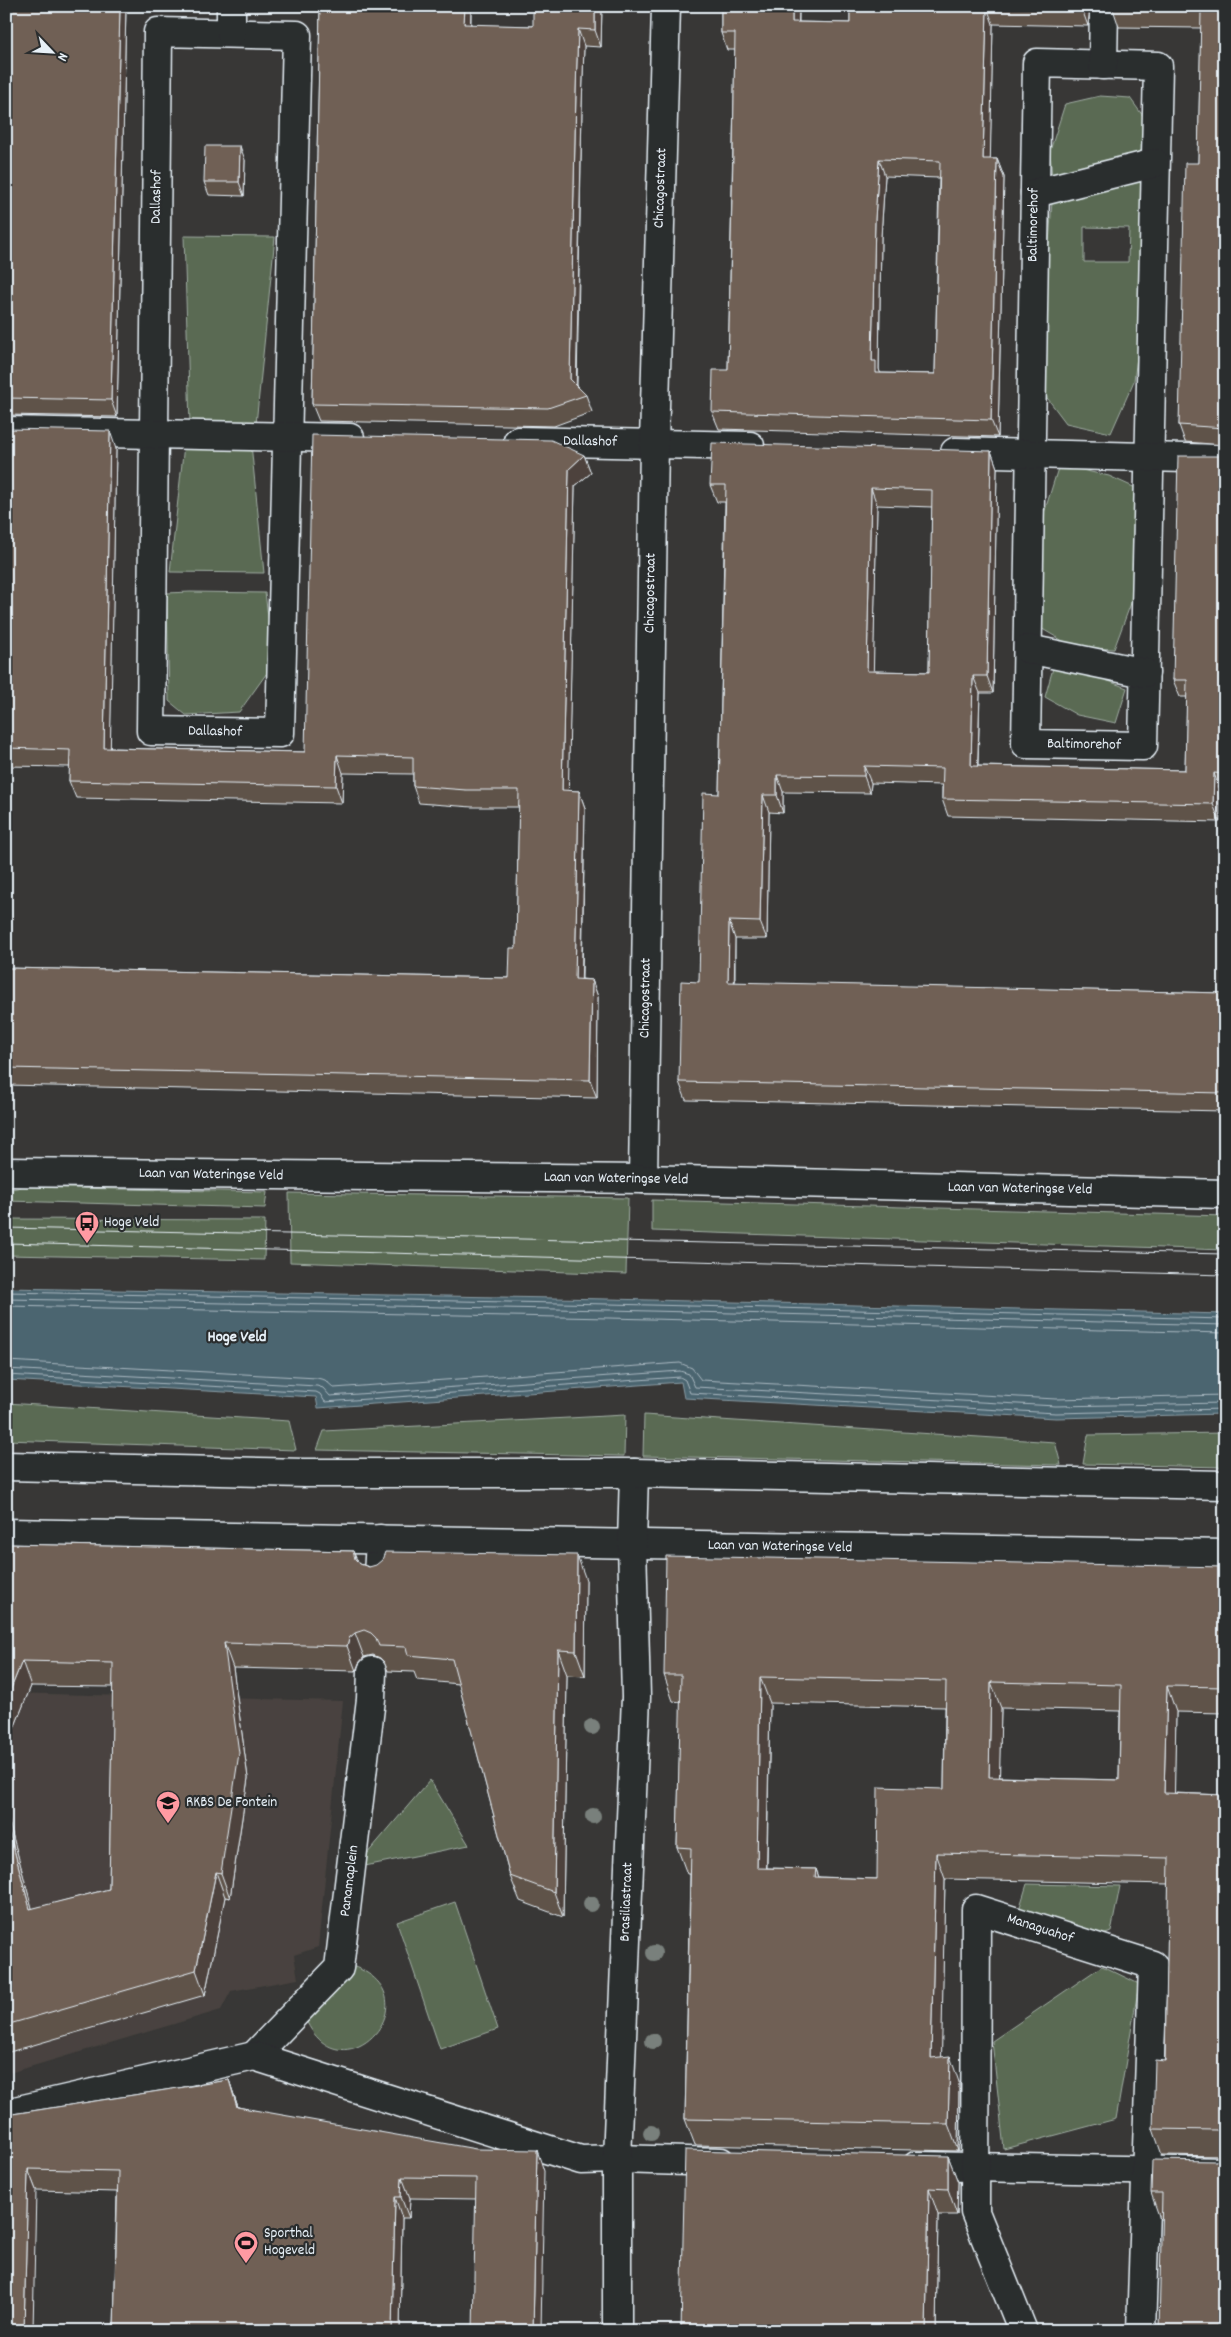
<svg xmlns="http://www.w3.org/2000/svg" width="1231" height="2337" viewBox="0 0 1231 2337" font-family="Dekko,sans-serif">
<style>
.built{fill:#48433f}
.green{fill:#5a6a52;stroke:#a1aea5;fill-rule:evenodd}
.water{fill:#4c6570;stroke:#8a9da6}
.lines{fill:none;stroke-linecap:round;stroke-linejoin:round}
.shore{stroke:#aab9c2;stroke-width:1}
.pedestrian-casing{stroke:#e8f1f8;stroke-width:31}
.minor-casing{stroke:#e8f1f8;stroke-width:31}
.tertiary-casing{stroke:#e8f1f8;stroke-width:31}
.pedestrian{stroke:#2a2d2e;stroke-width:28}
.minor{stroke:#2a2d2e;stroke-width:28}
.tertiary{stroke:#2a2d2e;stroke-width:28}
.tram{stroke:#e8f1f8;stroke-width:1}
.tree{fill:#79807c}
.wall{fill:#5f5349;stroke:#e8f1f8;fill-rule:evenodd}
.shaded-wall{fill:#4e433c;stroke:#e8f1f8}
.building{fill:#6f6055;stroke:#e8f1f8;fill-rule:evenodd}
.labels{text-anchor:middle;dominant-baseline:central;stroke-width:4.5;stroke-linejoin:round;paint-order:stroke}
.street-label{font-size:15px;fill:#e8f1f8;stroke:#2a2d2e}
.poi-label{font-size:15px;fill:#e8f1f8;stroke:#2a2d2e;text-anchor:start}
.neighbourhood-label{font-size:16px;font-weight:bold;fill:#e8f1f8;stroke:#2a2d2e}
</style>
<rect width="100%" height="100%" fill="#383736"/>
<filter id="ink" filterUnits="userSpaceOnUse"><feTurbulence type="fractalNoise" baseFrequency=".02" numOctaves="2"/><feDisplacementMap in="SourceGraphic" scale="10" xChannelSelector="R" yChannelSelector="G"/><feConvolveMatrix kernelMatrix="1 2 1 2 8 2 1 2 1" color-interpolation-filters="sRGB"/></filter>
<g filter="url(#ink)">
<!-- built -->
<polygon class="built" points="6,1693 343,1701 318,1947 294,1955 298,1979 231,1991 221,2010 6,2074"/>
<!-- green -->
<g class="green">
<polygon points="1100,96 1130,98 1148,123 1142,150 1134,157 1052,178 1050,151 1065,104"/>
<path d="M1150 176 1147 274 1134 381 1111 433 1066 423 1039 387 1052 201ZM1084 227 1129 228 1128 262H1084Z"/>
<polygon points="184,236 275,237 256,424 190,424"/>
<polygon points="251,444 264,573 170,572 184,445"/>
<polygon points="1059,465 1109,476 1140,490 1131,603 1114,649 1073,647 1039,627 1041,523"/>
<polygon points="190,592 265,593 274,663 239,712 186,715 169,701 167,593"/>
<polygon points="1055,661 1127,688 1116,723 1077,715 1045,697"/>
<polygon points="22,1187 267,1192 265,1208 6,1201 6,1190"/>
<polygon points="289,1193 628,1198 626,1274 290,1262"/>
<polygon points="652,1200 1225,1216 1225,1250 652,1231"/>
<polygon points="6,1219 265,1220 264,1260 6,1255"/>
<polygon points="6,1403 289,1421 296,1450 6,1440"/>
<polygon points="625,1415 624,1456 317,1450 324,1431"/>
<polygon points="644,1415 1055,1442 1061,1465 643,1456"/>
<polygon points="1225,1433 1225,1467 1083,1464 1088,1435"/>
<polygon points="430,1780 469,1845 355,1868"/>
<polygon points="1027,1884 1120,1886 1111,1932 1100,1936 1019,1910"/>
<polygon points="455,1902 498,2029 440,2049 397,1922"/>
<path d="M352 1966C438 1995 342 2102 305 2018Z"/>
<polygon points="1102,1966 1139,1984 1116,2119 1004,2149 992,2041"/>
</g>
<!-- water -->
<polygon class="water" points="6,1288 609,1299 1225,1314 1225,1414 1056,1418 684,1398 681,1382 318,1408 316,1397 6,1380"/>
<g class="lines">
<!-- shore -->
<g class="shore">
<polyline points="6,1292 609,1304 1225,1319"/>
<polyline points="6,1299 609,1310 1225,1325"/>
<polyline points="6,1306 609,1318 1225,1333"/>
<polyline points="6,1361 317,1378 325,1380 334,1388 680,1363 692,1368 701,1380 1056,1399 1225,1395"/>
<polyline points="6,1369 317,1386 323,1388 330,1396 680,1371 689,1374 695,1387 1056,1406 1225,1403"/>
<polyline points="6,1375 316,1392 320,1394 325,1402 680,1377 685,1380 690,1393 1056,1413 1225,1409"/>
</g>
<defs>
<g id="pedestrian">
<polygon points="158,32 297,35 280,733 151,731"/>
<polyline points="231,33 231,6"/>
<polygon points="1037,63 1158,66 1143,746 1026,744"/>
<polyline points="1103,65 1104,6"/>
<polyline points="1035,193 1155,163"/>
<polyline points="6,431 350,438"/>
<polyline points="518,441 750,446"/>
<polyline points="955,452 1225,459"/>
<polyline points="1028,649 1145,673"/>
<polyline points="378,1576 380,1539"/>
<polyline points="254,2056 339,1968 371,1699 372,1671"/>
<polyline points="6,2113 254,2056 581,2160 617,2159 721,2162"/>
<polyline points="916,2166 1225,2172"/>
<polyline points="1023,2331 975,2212 976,1909 1153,1965 1141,2331"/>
</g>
<g id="minor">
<polyline points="643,1179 654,443 666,6"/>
<polyline points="6,1533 1225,1554"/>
<polyline points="617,2331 617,2159 636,1697 632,1544 634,1473"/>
</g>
<g id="tertiary">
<polyline points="6,1172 643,1179 1225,1194"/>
<polyline points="6,1466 304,1473 634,1473 1225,1485"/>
</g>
</defs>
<!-- pedestrian casing -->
<use href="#pedestrian" class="pedestrian-casing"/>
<!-- minor casing -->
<use href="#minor" class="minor-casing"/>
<!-- tertiary casing -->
<use href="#tertiary" class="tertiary-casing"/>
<!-- pedestrian -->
<use href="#pedestrian" class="pedestrian"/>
<!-- minor -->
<use href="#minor" class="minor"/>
<!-- tertiary -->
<use href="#tertiary" class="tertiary"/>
<!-- tram -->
<g class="tram">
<polyline points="6,1228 1225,1254"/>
<polyline points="6,1243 1225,1275"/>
</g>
</g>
<!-- trees -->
<g class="tree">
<circle cx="592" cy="1727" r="8"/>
<circle cx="593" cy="1816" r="8"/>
<circle cx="591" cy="1904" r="8"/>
<circle cx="654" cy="1953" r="8"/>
<circle cx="653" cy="2041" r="8"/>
<circle cx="651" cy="2133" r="8"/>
</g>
<!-- wall -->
<g class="wall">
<polygon points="6,6 216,6 215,8 126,7 117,417 6,415"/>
<polygon points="246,6 471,6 471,25 533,26 602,6 601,47 584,46 582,107 577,386 586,395 592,412 554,426 319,421 312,404 320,11 247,9"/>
<path d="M721 6H799V22L850 23V6H1090L1088 26 993 24 990 159H997L1004 177 998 437 719 429 712 412 728 370 735 50H727L721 33ZM885 176 939 178 935 374 880 373 879 369 881 237Z"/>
<polygon points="1225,6 1225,445 1185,442 1179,425 1198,163 1201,28 1119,27 1113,9"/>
<polygon points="245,160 244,196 209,195 204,182"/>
<polygon points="6,429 116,449 110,748 305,752 584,455 591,473 575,486 568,791 579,791 585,808 582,979 592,980 598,997 597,1098 6,1085 6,968 509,978 516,948 519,807 472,807 419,803 413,786 413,774 343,773 342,803 76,798 69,781 70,767 6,766"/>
<path d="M991 451 997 468 993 693H980L978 766 1185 770 1187 697H1180L1173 680 1225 456V791H1220V822L948 816 942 799V785L871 783 870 793 783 792V813L769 812 767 939H735V983L1225 993V1111L686 1100 679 1082 699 982 719 794 725 502H717L710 485ZM877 505 932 507 929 672 873 671Z"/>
<polygon points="6,1544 353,1551 357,1560 360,1564 369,1567 586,1580 585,1676 567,1675 563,1917 520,1901 510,1876 459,1684 417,1680 414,1672 388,1671 384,1662 380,1658 373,1655 364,1657 359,1663 356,1671 233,1668 248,1778 230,1898 225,1897 205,1995 6,2053 6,1811 32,1909 109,1889 113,1687 31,1686 6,1748"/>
<path d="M1225 1567V1713L1176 1712 1174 1793 1225 1795V2156L1162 2155 1153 2129 1165 2061 1169 1884 945 1879 941 2057 959 2082 958 2151 695 2145 685 2119 690 1874H687L677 1847 681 1702 673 1701 664 1675ZM770 1703 945 1707 944 1789 877 1879 819 1877 816 1869 767 1868ZM1001 1708 1120 1711 1119 1780 999 1777Z"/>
<polygon points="229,2080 238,2107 544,2171 476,2199 410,2198 409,2218 402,2218 400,2331 114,2331 117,2192 36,2190 6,2115"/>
<polygon points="948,2156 958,2182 957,2215 938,2215 936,2331 681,2331"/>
<polygon points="1222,2160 1161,2219 1160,2219 1151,2193 1216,2161"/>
</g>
<!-- shaded-wall -->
<g class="shaded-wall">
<polygon points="120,6 126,6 117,417 111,400"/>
<polygon points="465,6 471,6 470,42 464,24"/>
<polygon points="595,6 602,6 601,47 595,30"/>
<polygon points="792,6 799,6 798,39 792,22"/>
<polygon points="1082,6 1090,6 1088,26 1082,9"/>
<polygon points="987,7 993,24 990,176 983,159"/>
<polygon points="578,29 584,46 582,107 576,397 570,379 576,90"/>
<polygon points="240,146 245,160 244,196 239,182"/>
<polygon points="879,159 885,176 881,237 879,369 882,378 876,373 872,361 875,219"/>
<polygon points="997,159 1004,177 998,437 991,420"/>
<polygon points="110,431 116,449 110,766 104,748"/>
<polygon points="991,451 997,468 993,693 987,676"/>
<polygon points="584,455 591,473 575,486 568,808 562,790 569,469"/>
<polygon points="871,488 877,505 873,688 867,671"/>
<polygon points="973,676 980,693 977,783 971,766"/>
<polygon points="337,755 343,773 342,803 336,786"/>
<polygon points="864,766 871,783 870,793 864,776"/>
<polygon points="1214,773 1220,791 1220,822 1213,804"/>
<polygon points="777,775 783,792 783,813 777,795"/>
<polygon points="579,791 585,808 581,996 575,979"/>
<polygon points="763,795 769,812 767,939 760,922"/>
<polygon points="729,921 735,939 734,1000 728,982"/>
<polygon points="592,980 598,997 597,1098 590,1080"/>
<polygon points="577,1555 586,1580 585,1676 576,1651"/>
<polygon points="355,1633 364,1657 359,1663 356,1671 347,1646 349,1638"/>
<polygon points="224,1643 233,1668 248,1778 230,1898 221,1873"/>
<polygon points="558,1650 567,1675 563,1917 554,1892"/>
<polygon points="22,1661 31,1686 6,1748 6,1701"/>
<polygon points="760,1677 770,1703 766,1894 757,1868"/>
<polygon points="991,1682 1001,1708 999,1803 989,1777"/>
<polygon points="1167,1686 1176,1712 1174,1820 1164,1793"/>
<polygon points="6,1811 39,1934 30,1909 6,1820"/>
<polygon points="936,1853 945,1879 941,2084 931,2058"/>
<polygon points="816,1869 825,1895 815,1877"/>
<polygon points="216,1872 225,1897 205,1995 196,1970"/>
<polygon points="950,2056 959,2082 958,2151 948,2124"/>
<polygon points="229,2080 245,2128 237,2107"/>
<polygon points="537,2150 544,2171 541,2331 533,2331"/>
<polygon points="948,2156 958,2182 957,2215 948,2189"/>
<polygon points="28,2169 36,2190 33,2331 24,2331"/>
<polygon points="402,2177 410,2198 409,2218 401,2197"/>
<polygon points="929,2188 938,2215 936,2331 926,2331"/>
<polygon points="395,2197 402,2218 400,2331 392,2331"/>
</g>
<!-- building -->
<g class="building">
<polygon points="6,6 120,6 111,400 6,398"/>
<polygon points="320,6 465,6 464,24 533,26 533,6 595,6 595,30 578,29 576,90 570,379 586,395 548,408 312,404"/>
<path d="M721 6H792V22L850 23V6H1082V9L987 7 983 159H997L991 420 712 412 713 370H728L733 155 735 33H721ZM879 159 940 161 935 374 876 373V361H872L875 219Z"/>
<polygon points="1113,6 1225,6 1225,428 1179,425 1185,163 1198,163 1201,11 1113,9"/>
<polygon points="205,146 240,146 239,182 204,182"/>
<polygon points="6,429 110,431 104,748 305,752 312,435 551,440 584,455 569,469 562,790 579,791 575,979 592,980 590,1080 6,1068 6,968 509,978 510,948 516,948 519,790 466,790 413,786 413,757 337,755 336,786 69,781 70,750 6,748"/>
<path d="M712 443 991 451 987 676H973L971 766 1185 770 1187 680H1173L1178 456H1225V774L1214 773 1213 804 942 799 943 768 864 766V776L777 775V795H763L760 922 729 921 728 982 1225 993V1093L679 1082 681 981 699 982 703 793 719 794 726 485H710ZM871 488 932 490 929 672 867 671Z"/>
<polygon points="6,1544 353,1551 355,1559 360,1564 369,1567 376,1565 382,1560 385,1552 577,1555 576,1651 558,1650 554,1892 510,1876 452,1659 408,1655 406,1647 379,1646 376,1638 371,1633 364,1630 355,1633 349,1638 347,1646 224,1643 239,1753 221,1873 216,1872 196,1970 6,2025 6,1820 30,1909 109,1889 113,1663 22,1661 6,1701"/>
<path d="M666 1556 1225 1567V1687L1167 1686 1164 1793 1225 1795V2134L1216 2130 1153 2129 1155 2060 1165 2061 1169 1858 936 1853 931 2058 950 2056 948 2124 685 2119 691 1848 677 1847 681 1675H664ZM760 1677 946 1681 944 1789 878 1787 877 1879 815 1877 816 1869 757 1868ZM991 1682 1121 1685 1119 1780 989 1777Z"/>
<polygon points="229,2080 237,2107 476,2149 537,2150 533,2331 473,2331 476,2178 402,2177 401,2197 395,2197 392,2331 114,2331 118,2171 28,2169 24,2331 6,2331 6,2115"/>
<polygon points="685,2150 948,2156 948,2189 929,2188 926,2331 681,2331"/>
<polygon points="1225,2157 1225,2331 1159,2331 1162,2193 1151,2193 1152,2160 1216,2161 1222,2160"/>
</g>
</g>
<!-- icons -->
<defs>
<symbol id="bus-pin" viewBox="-11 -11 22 30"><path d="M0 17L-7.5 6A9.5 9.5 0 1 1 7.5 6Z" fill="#ff9aa2" stroke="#2a2d2e"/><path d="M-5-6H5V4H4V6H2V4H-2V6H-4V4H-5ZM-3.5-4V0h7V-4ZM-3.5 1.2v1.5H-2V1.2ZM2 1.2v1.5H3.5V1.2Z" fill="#111"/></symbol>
<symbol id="school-pin" viewBox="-11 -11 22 30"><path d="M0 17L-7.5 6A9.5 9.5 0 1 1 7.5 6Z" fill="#ff9aa2" stroke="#2a2d2e"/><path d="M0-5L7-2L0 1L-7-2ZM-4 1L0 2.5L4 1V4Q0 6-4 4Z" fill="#111"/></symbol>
<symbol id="stadium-pin" viewBox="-11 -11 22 30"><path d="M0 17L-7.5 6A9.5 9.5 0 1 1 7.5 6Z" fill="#ff9aa2" stroke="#2a2d2e"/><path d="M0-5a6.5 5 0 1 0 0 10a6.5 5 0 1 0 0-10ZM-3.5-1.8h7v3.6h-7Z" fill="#111"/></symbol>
</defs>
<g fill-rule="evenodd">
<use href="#bus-pin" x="73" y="1209" width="28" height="38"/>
<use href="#school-pin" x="154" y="1789" width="28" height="38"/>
<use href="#stadium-pin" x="232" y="2229" width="28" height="38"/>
</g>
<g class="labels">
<!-- street labels -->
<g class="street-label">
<text transform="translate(661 188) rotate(-88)">Chicagostraat</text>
<text transform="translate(157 197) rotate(-89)">Dallashof</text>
<text transform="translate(1034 225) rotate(-89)">Baltimorehof</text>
<text transform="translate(590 442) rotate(1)">Dallashof</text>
<text transform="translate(651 593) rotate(-89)">Chicagostraat</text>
<text transform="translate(215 732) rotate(1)">Dallashof</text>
<text transform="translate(1084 745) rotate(1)">Baltimorehof</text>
<text transform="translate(646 998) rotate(-89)">Chicagostraat</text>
<text transform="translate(211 1175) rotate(1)">Laan van Wateringse Veld</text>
<text transform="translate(616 1179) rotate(1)">Laan van Wateringse Veld</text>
<text transform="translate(1020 1189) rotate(1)">Laan van Wateringse Veld</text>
<text transform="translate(780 1547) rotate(1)">Laan van Wateringse Veld</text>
<text transform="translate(350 1881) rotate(-83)">Panamaplein</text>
<text transform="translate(627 1902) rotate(-88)">Brasiliastraat</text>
<text transform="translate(1040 1929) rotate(18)">Managuahof</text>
</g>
<!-- poi labels -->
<g class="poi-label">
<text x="104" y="1223">Hoge Veld</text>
<text x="186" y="1803">RKBS De Fontein</text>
<text x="264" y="2234">Sporthal<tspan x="264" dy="17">Hogeveld</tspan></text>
</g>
<!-- neighbourhood labels -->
<g class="neighbourhood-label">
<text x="237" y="1337">Hoge Veld</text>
</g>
</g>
<!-- margin -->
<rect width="1231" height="2337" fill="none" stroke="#2a2d2e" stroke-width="25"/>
<rect x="12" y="12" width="1206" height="2312" fill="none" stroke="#e8f1f8" stroke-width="2" filter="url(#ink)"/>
<!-- north arrow -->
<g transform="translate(52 52) rotate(115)" stroke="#2a2d2e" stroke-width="4" paint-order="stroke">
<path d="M0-4L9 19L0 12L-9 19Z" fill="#e8f1f8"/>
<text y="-8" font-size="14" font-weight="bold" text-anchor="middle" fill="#e8f1f8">N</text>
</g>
</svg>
